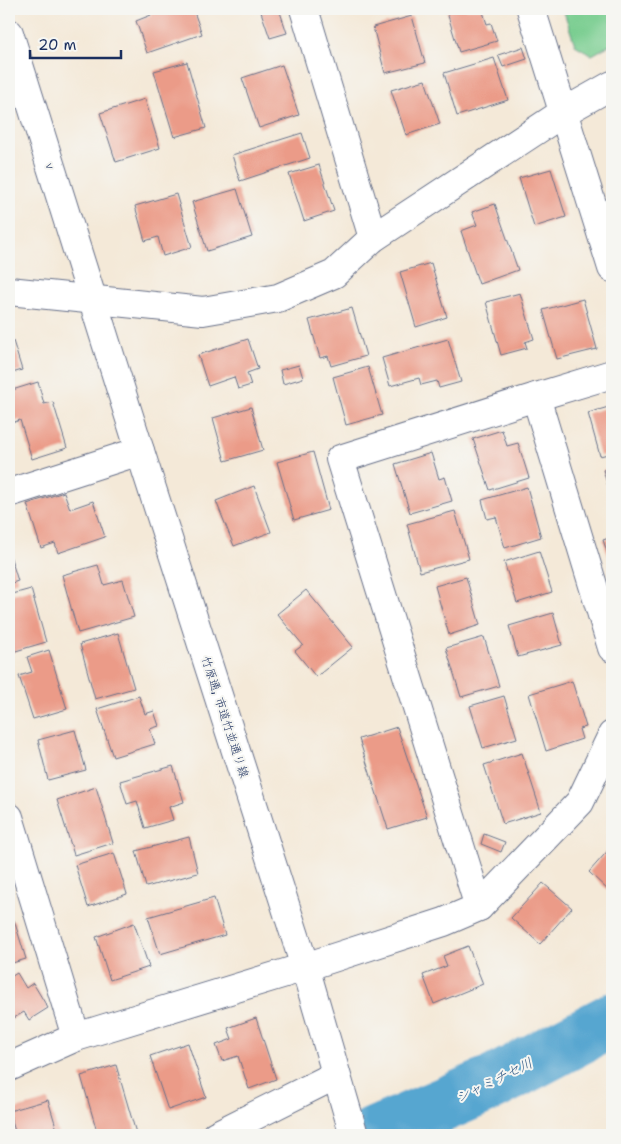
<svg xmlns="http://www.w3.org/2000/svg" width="621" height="1144" viewBox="0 0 621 1144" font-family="'Shantell Sans','Klee One',sans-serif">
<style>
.green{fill:#7ace91;stroke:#4a7e78}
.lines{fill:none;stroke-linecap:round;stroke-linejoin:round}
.river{stroke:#56a6d0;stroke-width:55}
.building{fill:#eb9b88}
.minor-casing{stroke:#677089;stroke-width:30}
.minor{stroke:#fff;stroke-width:28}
.labels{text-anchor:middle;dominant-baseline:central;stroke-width:4;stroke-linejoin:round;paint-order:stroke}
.street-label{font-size:12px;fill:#1b2f5e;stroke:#f6f6f2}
.water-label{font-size:14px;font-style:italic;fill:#305986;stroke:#f6f6f2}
</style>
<rect width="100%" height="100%" fill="#f6f6f2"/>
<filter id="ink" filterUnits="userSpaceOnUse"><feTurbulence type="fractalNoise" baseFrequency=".02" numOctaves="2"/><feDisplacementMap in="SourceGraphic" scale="10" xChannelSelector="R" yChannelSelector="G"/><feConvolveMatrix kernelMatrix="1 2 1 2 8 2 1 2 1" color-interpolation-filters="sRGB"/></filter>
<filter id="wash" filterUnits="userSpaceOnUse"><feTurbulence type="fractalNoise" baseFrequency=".0096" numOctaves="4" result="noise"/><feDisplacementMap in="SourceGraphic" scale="20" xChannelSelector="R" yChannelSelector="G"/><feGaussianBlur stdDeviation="1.12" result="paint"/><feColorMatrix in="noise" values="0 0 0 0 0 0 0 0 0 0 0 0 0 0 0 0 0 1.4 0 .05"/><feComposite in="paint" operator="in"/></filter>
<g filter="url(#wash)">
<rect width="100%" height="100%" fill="#f4e9d8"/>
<!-- green -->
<polygon class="green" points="563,9 612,9 612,44 592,55 575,45"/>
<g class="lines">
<!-- river -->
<polyline class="river" points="373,1135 493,1083 612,1020"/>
</g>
<g id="blocks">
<!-- building -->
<g class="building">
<polygon points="149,9 193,9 202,34 147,53 136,21 151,15"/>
<polygon points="269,9 279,9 287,33 270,38 261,12"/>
<polygon points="446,9 482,9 487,24 491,23 497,41 459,52"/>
<polygon points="412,16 425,63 385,73 373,27"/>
<polygon points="523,47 527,59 503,67 498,55"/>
<polygon points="494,58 508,100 457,116 444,73"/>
<polygon points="187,62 206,128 174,137 154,71"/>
<polygon points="282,65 299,115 259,128 242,78"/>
<polygon points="425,80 440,124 406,135 391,90"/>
<polygon points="145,99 160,148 116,162 100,113"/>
<polygon points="302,133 310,158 240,181 232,155"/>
<polygon points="319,165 334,211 304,221 289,174"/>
<polygon points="551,169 566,217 534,227 519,178"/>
<polygon points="237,189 252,237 207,251 192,202"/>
<polygon points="176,194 192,247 163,256 158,237 145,241 135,206"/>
<polygon points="495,204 518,270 479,284 461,231 477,225 472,212"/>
<polygon points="431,263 447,317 416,327 400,272"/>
<polygon points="520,293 534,339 525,342 527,348 501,355 486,302"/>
<polygon points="583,299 597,349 557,359 543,310"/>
<polygon points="352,308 366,356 331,366 328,356 320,358 309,320"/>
<polygon points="9,328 22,370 9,374"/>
<polygon points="248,339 258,369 247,373 251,385 238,389 234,377 208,386 198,355"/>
<polygon points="448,339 461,382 439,388 437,381 421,385 419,378 390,386 382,358"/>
<polygon points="299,365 303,378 283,384 280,370"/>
<polygon points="368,367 382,415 346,425 333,377"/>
<polygon points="38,382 44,404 53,402 67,448 32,459 20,420 9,424 9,391"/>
<polygon points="612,406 612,453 600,456 588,413"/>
<polygon points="251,407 263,450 225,461 213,418"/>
<polygon points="502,430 507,446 518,443 529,478 490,490 473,439"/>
<polygon points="313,452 329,510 294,520 277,462"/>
<polygon points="431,453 439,479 445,477 452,501 410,513 395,464"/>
<polygon points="612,467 612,500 603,470"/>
<polygon points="254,486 271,532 234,546 216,501"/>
<polygon points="527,487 541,537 505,548 496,517 487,519 482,500"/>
<polygon points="64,492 70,509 93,501 105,537 58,553 55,543 41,548 27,504"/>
<polygon points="455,511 469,559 420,572 407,524"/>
<polygon points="612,537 612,566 603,540"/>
<polygon points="539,551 552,592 517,603 504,562"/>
<polygon points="9,552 18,581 9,584"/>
<polygon points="98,565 104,585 123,580 134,617 78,633 62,575"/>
<polygon points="466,577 480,625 449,635 435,586"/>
<polygon points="31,589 46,642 9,653 9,595"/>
<polygon points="306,590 353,647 316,677 295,651 303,645 277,614"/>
<polygon points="553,613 562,645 518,657 509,626"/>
<polygon points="118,633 134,688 95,699 80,644"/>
<polygon points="484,637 499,686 461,697 446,648"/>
<polygon points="49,650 67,709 33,719 19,676 32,672 27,657"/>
<polygon points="572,681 586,727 579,729 582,739 546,751 529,694"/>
<polygon points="139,696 145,714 154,711 159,726 150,729 155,744 113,757 97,709"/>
<polygon points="504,696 517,738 483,748 470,706"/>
<polygon points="397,727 427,817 388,829 359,739"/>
<polygon points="75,730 86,770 48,780 38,740"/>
<polygon points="522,753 541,812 503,824 484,765"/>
<polygon points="173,766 184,802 169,807 173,820 145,828 137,801 127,804 120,781"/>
<polygon points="96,787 113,843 74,855 57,800"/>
<polygon points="484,834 505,842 501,852 481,844"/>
<polygon points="189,837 198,873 146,887 136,851"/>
<polygon points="612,846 612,894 589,872"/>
<polygon points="114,853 127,894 88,907 75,865"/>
<polygon points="543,883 572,908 540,944 511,918"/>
<polygon points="214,898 225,935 160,954 148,917"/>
<polygon points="14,920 26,959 9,964 9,922"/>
<polygon points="134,923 149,967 110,980 96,937"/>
<polygon points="468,946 483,984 434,1004 423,975 447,966 443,956"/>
<polygon points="17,973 26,988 33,983 48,1008 29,1020 24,1012 9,1021 9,978"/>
<polygon points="256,1018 276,1079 249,1089 238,1056 222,1061 216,1045 232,1039 228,1028"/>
<polygon points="188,1043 206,1097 168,1110 150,1056"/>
<polygon points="116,1065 136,1133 129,1135 98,1135 81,1076"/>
<polygon points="48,1100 58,1133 51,1135 16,1135 9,1111"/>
</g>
</g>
</g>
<g filter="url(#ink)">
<use href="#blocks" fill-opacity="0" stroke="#677089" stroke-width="1"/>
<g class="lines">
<defs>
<g id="minor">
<polyline points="304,9 373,238"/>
<polyline points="531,9 612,268"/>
<polyline points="9,33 140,451 305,967 354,1135"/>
<polyline points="9,291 203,311 278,298 334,274 373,238 564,112 612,85"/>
<polyline points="536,397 612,648"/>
<polyline points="9,493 140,451"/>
<polyline points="9,817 76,1037 305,967 444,922 479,907 580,802 612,735"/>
<polyline points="479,907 340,459 536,397 612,374"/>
<polyline points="9,1067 76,1037"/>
<polyline points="216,1135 336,1075"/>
</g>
</defs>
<!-- minor casing -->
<use href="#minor" class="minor-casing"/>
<!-- minor -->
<use href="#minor" class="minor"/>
</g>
</g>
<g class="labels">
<!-- street labels -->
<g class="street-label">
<text transform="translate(50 166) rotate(73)">ｖ</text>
<text transform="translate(225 717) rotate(72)">竹原通, 市道竹並通り線</text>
</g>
<!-- water labels -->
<g class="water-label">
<text transform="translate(494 1080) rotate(-26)">シャミチセ川</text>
</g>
</g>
<!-- margin -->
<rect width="621" height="1144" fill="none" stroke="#f6f6f2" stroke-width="30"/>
<!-- scale -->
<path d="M30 50v8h91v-8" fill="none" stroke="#1b2f5e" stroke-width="2.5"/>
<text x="38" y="50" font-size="15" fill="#1b2f5e" stroke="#f6f6f2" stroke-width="4" paint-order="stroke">20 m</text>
</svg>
